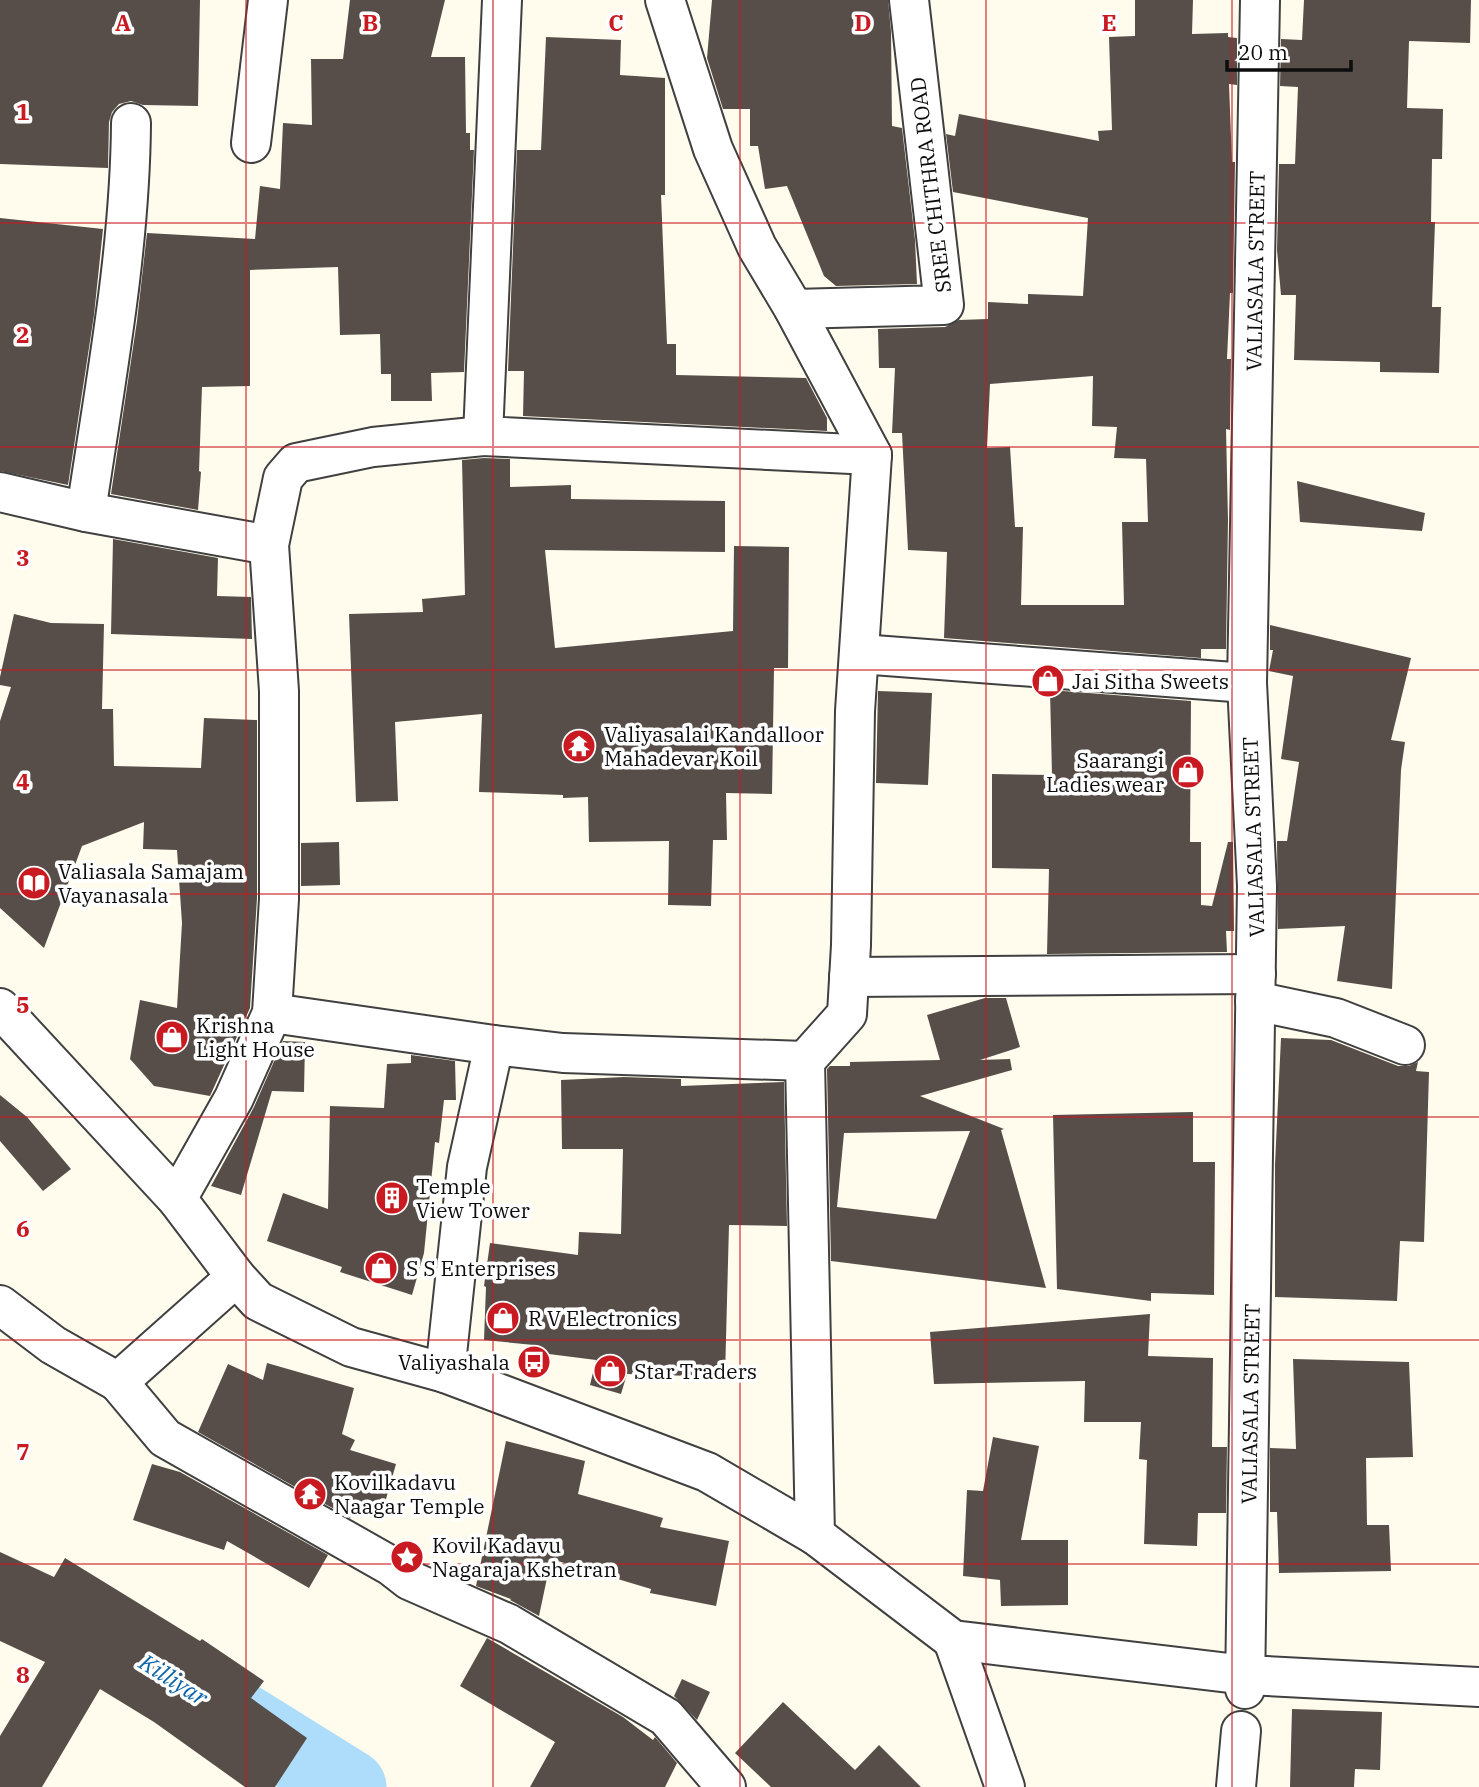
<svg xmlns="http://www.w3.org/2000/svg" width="1479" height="1787" viewBox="0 0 1479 1787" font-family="'IBM Plex Serif',serif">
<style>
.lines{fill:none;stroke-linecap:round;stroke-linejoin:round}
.river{stroke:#adddfb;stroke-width:75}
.building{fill:#574e49;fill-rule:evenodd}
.minor-casing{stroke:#404040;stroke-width:42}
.tertiary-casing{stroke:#404040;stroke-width:42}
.minor{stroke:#fff;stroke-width:38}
.tertiary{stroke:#fff;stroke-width:38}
.grid{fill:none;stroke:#c81a20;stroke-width:2;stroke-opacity:0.55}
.labels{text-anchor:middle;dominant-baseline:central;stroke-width:7;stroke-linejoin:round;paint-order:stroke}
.street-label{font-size:21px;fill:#0d0d0d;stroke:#fff}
.poi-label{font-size:21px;fill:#0d0d0d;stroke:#fff;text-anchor:start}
.water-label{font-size:23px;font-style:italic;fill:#0d63a9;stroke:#fff}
.grid-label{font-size:23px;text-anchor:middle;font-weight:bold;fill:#c81a20;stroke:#fff;stroke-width:7;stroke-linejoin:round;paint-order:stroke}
</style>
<rect width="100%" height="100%" fill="#fffced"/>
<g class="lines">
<!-- river -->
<polyline class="river" points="209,1700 349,1787"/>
</g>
<!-- building -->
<g class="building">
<polygon points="0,0 200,0 198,106 143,105 131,101 119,104 112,112 109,122 108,168 0,164"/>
<polygon points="350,0 445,0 431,57 465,57 466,133 470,133 470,150 474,150 464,372 431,373 432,401 391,401 391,374 381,374 380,334 340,335 338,267 250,270 250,386 202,387 199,471 201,472 198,510 111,494 137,321 147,233 255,239 260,186 280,189 283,123 312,125 311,59 343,59"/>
<polygon points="712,0 888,0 891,31 892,126 902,128 915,240 917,284 836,286 824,276 787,186 765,189 758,146 750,146 750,109 723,109 707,58"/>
<path d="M1135 0H1193L1192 34 1228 33V37L1237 38V85L1229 84 1232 162H1235L1233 293H1230L1227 359H1231L1230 430 1226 429 1228 520 1226 649H1201V658L944 638 947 552 908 550 902 433H892L895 368H879L878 329 945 327 959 320 988 319V302L1028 304V294L1083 296 1088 218 953 192 946 134 955 136 959 114 1099 141 1098 131 1112 130 1109 37 1135 36ZM1093 376 1092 426 1117 427 1114 458 1146 459 1148 522H1122L1124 605H1021L1023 527H1015L1010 447 987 448 990 384Z"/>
<polygon points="1304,0 1471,0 1470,43 1409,41 1407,108 1443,109 1442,159 1432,159 1431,222 1435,222 1432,307 1441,307 1439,373 1380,372 1380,362 1294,360 1296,295 1281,295 1277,250 1279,164 1295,164 1298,87 1280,86 1281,39 1302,40"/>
<polygon points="546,37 621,40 620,75 665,78 665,195 661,195 667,344 676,344 676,375 806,378 827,418 827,431 523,416 524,371 508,371 517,150 541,150"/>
<polygon points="0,218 103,229 94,315 68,485 0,471"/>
<polygon points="484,458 510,459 510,487 571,485 571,499 725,501 725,552 545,550 555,648 733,631 734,546 789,547 788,668 774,668 772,794 726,793 727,840 713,840 711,906 668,905 669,841 589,842 588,797 563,798 563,795 479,792 482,714 395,722 398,801 356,802 349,614 423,612 422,599 465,595 462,460"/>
<polygon points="1297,481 1425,513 1422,531 1300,522"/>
<polygon points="113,539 218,558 217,596 251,597 252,639 111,634"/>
<polygon points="14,614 51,623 104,624 102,709 113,709 114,766 201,768 204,718 257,720 257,898 250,1008 210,1096 154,1086 130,1059 140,1000 177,1008 182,923 177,850 143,849 144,822 82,846 44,948 0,908 0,721 11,687 0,685 0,677"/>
<polygon points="1270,625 1411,658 1391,740 1405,742 1401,770 1392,989 1337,981 1345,926 1278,929 1277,841 1287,841 1299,762 1281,759 1293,676 1269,671 1273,650 1270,650"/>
<polygon points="1050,690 1191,701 1190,842 1201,842 1201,905 1212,906 1228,842 1233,842 1234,931 1226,931 1227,952 1047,954 1049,869 992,868 992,774 1052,775"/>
<polygon points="878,691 932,693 928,785 876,783"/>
<polygon points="339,842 340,885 301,886 301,843"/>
<path d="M985 998H1006L1020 1047 980 1060 1010 1059 1012 1070 920 1096 1004 1129 1001 1130 1046 1288 831 1261 827 1069 830 1066H850V1062L940 1060 927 1015ZM970 1131 936 1219 837 1207 844 1133Z"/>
<polygon points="1281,1038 1331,1040 1398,1066 1409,1066 1418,1062 1416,1071 1429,1072 1424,1242 1400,1241 1397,1301 1275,1297 1275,1164"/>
<polygon points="283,1041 305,1042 304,1092 272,1091 241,1195 211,1186 254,1107"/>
<polygon points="411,1055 455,1061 456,1100 444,1100 439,1143 435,1142 424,1253 412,1295 340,1272 342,1267 267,1241 283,1193 328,1209 330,1106 384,1108 387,1064 411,1063"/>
<polygon points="624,1077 681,1079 681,1086 784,1082 787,1226 729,1225 725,1377 627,1374 621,1394 590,1385 596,1360 533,1352 534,1345 484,1340 486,1287 484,1286 490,1243 578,1255 579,1232 621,1234 623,1149 562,1149 561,1080"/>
<polygon points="0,1095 27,1117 71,1169 43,1191 0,1141"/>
<polygon points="1193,1112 1193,1162 1215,1162 1214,1295 1151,1293 1151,1301 1057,1289 1053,1115"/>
<polygon points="1150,1314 1148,1356 1213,1358 1212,1447 1227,1447 1226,1513 1198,1513 1197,1546 1144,1544 1147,1460 1139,1459 1141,1422 1084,1422 1085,1381 934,1384 930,1332"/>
<polygon points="1293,1359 1409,1362 1413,1457 1366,1458 1367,1525 1389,1525 1391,1571 1279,1573 1277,1512 1270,1512 1270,1448 1296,1449"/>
<polygon points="267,1363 354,1388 342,1434 355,1440 350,1450 396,1464 380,1520 353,1512 350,1518 198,1432 228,1364 263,1380"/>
<polygon points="993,1437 1039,1446 1021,1540 1068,1540 1068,1605 1001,1606 1000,1580 963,1576 967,1490 983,1491"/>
<polygon points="506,1441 585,1461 578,1494 663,1518 660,1527 729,1541 716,1606 650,1593 651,1589 551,1559 539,1616 510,1600 511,1599 476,1586"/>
<polygon points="152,1464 180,1472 328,1555 309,1588 227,1541 224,1550 133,1520"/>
<polygon points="0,1552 54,1577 65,1558 200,1641 202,1639 264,1681 251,1698 307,1738 275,1787 245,1787 154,1722 100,1689 42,1787 0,1787 0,1736 45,1662 0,1641"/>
<polygon points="487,1638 623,1717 653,1740 655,1737 677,1763 665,1787 530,1787 555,1742 460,1686"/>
<polygon points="682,1679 710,1692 697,1720 674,1696"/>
<polygon points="783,1702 855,1770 879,1745 921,1787 771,1787 735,1753"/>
<polygon points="1292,1709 1382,1712 1380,1770 1355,1769 1354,1787 1290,1787"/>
</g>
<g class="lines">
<defs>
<g id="minor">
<polyline points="502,0 483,436 872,455"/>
<polyline points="665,0 713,149 757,247 794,309 872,455 855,711 851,945 847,1014 805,1061 815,1535"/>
<polyline points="251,143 268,0"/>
<polyline points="794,309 944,305 909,0"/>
<polyline points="0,492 86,512 269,545"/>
<path d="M86 512C105 383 130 253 131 123"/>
<polyline points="860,654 1247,683"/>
<polyline points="849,977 1256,974"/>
<polyline points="1255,1001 1336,1018 1405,1045"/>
<polyline points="272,1013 494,1045"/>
<polyline points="177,1199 234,1098 272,1013 279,899 279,691 269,545 283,478 296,463 373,447 483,436"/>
<polyline points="0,1305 53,1345 118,1382 236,1277"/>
<polyline points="445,1373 467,1167 494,1045 563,1053 805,1061"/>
<polyline points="118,1382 165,1438 391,1566 409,1580 509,1624 666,1717 726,1787"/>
<polyline points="953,1640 1005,1787"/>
<polyline points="1245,1689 1257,886 1247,683 1260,0"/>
<polyline points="1236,1787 1241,1731"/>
</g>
<polyline id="tertiary" points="0,1008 177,1199 236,1277 258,1301 351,1347 445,1373 707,1472 815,1535 953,1640 1246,1675 1479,1687"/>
</defs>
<!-- minor casing -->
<use href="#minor" class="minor-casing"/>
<!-- tertiary casing -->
<use href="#tertiary" class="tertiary-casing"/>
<!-- minor -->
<use href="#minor" class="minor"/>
<!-- tertiary -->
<use href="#tertiary" class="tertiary"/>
</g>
<!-- grid -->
<path class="grid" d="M246 0V1787M493 0V1787M740 0V1787M986 0V1787M1232 0V1787M0 223H1479M0 447H1479M0 670H1479M0 894H1479M0 1117H1479M0 1340H1479M0 1564H1479"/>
<!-- icons -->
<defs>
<symbol id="shop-disc" viewBox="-11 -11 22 22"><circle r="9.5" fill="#c81a20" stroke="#fff"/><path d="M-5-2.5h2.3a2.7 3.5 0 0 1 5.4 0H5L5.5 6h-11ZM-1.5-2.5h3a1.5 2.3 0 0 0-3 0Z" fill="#fff"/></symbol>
<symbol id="temple-disc" viewBox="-11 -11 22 22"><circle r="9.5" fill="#c81a20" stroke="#fff"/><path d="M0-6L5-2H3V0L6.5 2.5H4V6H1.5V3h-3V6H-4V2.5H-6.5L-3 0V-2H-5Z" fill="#fff"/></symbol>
<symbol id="library-disc" viewBox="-11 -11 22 22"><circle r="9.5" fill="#c81a20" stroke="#fff"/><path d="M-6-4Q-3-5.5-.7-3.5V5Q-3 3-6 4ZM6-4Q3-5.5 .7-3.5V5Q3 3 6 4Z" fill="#fff"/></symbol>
<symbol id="building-disc" viewBox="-11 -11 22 22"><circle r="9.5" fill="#c81a20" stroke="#fff"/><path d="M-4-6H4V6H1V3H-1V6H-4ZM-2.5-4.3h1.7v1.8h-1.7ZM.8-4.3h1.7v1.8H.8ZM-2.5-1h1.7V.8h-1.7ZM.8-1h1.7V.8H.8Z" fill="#fff"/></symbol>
<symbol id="bus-disc" viewBox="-11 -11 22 22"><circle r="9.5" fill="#c81a20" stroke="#fff"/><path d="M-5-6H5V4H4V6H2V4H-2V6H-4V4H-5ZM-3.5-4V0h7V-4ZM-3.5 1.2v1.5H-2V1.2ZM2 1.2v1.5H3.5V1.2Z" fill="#fff"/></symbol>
<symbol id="sight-disc" viewBox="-11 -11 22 22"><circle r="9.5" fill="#c81a20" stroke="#fff"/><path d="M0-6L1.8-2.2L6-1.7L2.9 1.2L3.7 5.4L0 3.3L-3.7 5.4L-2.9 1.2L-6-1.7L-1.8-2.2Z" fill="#fff"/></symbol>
</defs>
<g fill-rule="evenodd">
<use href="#shop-disc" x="1029" y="662" width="38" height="38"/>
<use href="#temple-disc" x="560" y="727" width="38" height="38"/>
<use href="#shop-disc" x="1169" y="753" width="38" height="38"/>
<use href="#library-disc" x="15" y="864" width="38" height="38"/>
<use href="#shop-disc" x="153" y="1018" width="38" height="38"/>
<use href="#building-disc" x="373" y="1179" width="38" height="38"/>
<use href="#shop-disc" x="362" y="1249" width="38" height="38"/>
<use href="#shop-disc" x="484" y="1299" width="38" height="38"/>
<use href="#bus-disc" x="515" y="1343" width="38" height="38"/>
<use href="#shop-disc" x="591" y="1352" width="38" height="38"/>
<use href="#temple-disc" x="291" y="1475" width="38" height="38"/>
<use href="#sight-disc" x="388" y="1538" width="38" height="38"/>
</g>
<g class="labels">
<!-- street labels -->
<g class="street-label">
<text transform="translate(930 185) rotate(-97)">SREE CHITHRA ROAD</text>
<text transform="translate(1255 271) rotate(-89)">VALIASALA STREET</text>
<text transform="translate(1253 837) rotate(-92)">VALIASALA STREET</text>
<text transform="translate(1250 1404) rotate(-89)">VALIASALA STREET</text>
</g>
<!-- poi labels -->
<g class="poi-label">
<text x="1072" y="681">Jai Sitha Sweets</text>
<text x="604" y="734">Valiyasalai Kandalloor<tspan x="604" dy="24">Mahadevar Koil</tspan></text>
<text x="1164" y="760" text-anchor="end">Saarangi<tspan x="1164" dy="24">Ladies wear</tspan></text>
<text x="58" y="871">Valiasala Samajam<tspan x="58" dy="24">Vayanasala</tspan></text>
<text x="196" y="1025">Krishna<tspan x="196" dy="24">Light House</tspan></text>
<text x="416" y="1186">Temple<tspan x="416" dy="24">View Tower</tspan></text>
<text x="406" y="1268">S S Enterprises</text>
<text x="528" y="1318">R V Electronics</text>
<text x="510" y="1362" text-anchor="end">Valiyashala</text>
<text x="634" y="1371">Star Traders</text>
<text x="334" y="1482">Kovilkadavu<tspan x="334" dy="24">Naagar Temple</tspan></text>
<text x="432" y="1545">Kovil Kadavu<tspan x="432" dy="24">Nagaraja Kshetran</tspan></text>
</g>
<!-- water labels -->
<g class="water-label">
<text transform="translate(174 1679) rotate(32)">Killiyar</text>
</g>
</g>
<g class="grid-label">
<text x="123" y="31">A</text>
<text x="370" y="31">B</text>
<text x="616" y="31">C</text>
<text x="863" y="31">D</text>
<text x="1109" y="31">E</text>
<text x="23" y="120">1</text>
<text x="23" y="343">2</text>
<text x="23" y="566">3</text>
<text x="23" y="790">4</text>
<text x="23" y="1013">5</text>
<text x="23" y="1237">6</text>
<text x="23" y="1460">7</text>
<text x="23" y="1683">8</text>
</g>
<!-- scale -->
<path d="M1227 60v10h124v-10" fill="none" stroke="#0d0d0d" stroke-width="3.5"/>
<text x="1238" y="60" font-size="21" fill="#0d0d0d" stroke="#ffffff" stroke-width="5" paint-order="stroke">20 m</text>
</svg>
